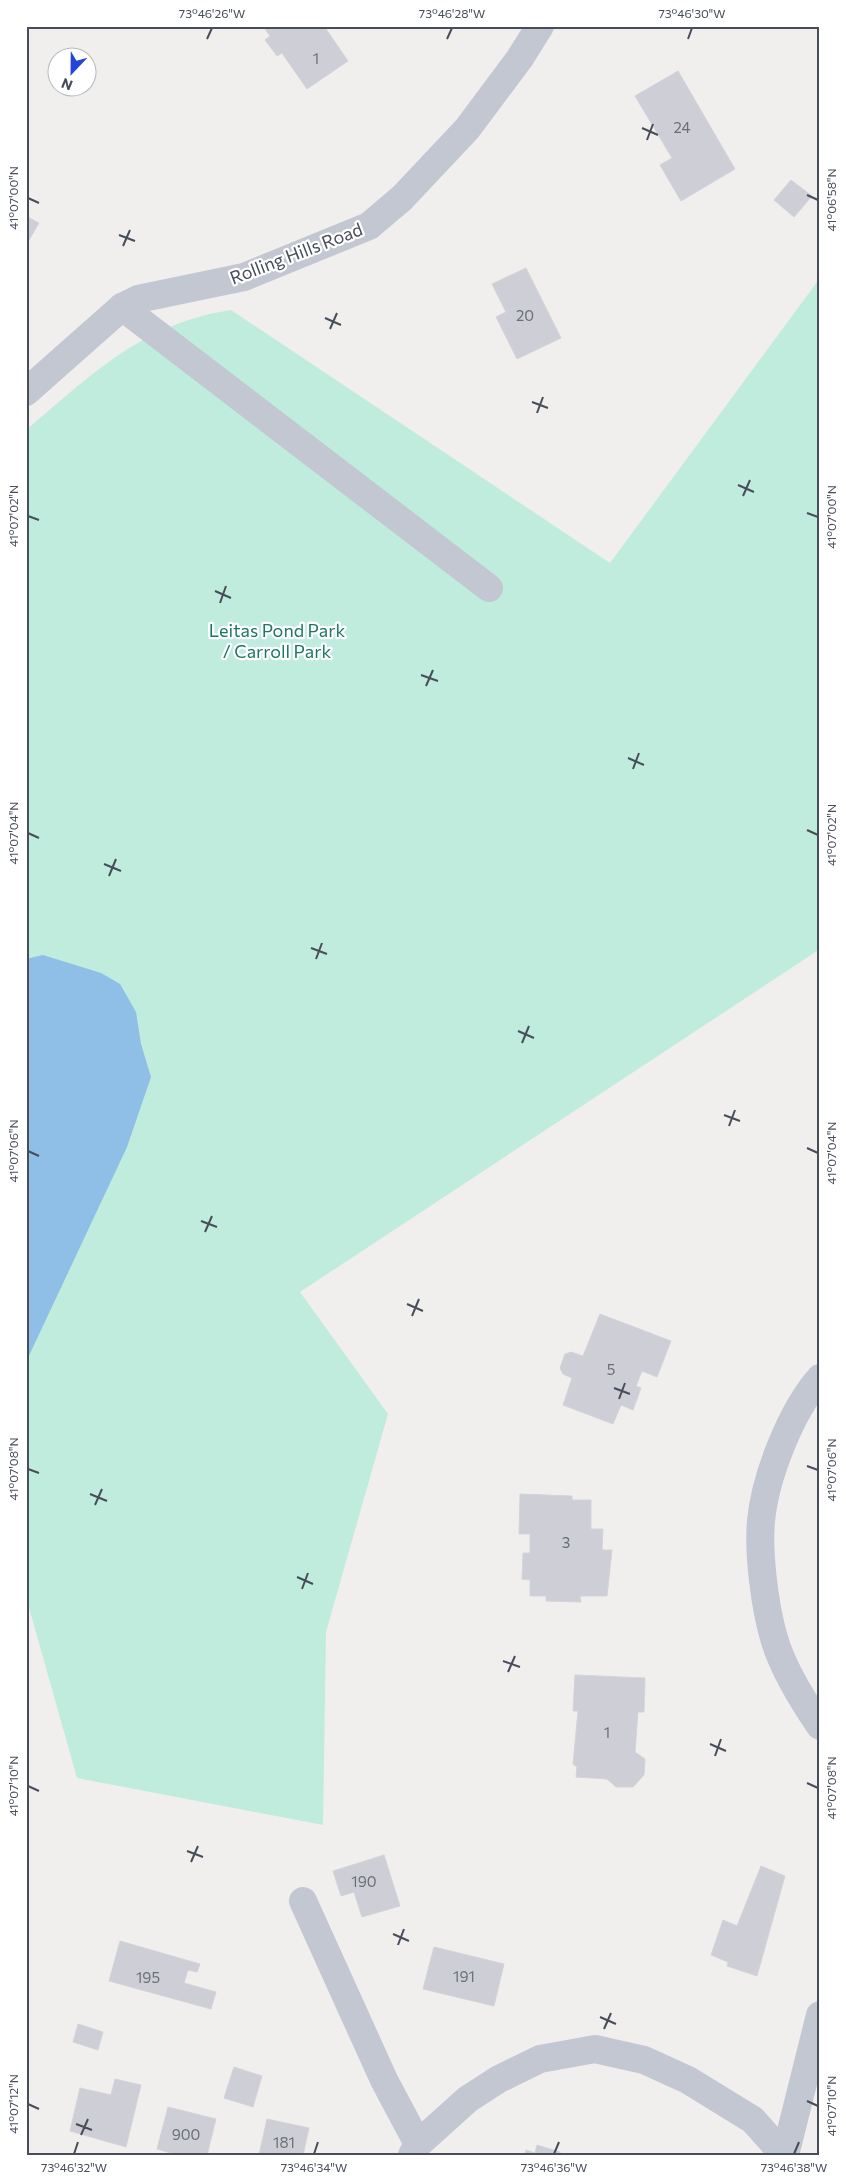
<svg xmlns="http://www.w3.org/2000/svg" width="846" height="2181" viewBox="0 0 846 2181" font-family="Commissioner,sans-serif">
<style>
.green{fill:#bfecdc}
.water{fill:#8fbee6}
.building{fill:#cecfd6;stroke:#d3d3d9}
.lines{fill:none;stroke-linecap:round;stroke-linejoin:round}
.minor{stroke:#c2c7d2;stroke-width:28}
.ticks{fill:none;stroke:#474d5a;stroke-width:2}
.labels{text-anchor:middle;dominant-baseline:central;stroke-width:4.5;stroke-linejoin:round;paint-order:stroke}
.number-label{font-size:15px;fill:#696e79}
.street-label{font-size:18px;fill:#474d5a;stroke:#fff}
.park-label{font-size:18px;fill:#1c7761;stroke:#fff}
.neatline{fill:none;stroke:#474d5a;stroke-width:2}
.ticks-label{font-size:12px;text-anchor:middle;fill:#474d5a}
</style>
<rect width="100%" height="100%" fill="#f1efee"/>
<!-- green -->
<path class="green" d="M820 278V949L300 1292 388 1414 326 1632 323 1825 77 1778 26 1597V430C93 374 141 324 231 310L610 563Z"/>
<!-- water -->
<polygon class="water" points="43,955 101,973 120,984 136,1012 141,1044 151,1077 127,1147 26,1362 26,959"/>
<!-- building -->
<g class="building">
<polygon points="263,26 324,26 348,61 307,89 282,53 277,56 265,40 270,36"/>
<polygon points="678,71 735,169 681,201 660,165 672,158 635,96"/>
<polygon points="791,180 812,196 794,217 774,200"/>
<polygon points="26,216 39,223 26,245"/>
<polygon points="526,268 561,338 517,359 496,317 506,312 492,284"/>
<polygon points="600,1314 671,1341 657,1377 642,1371 636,1386 641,1388 633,1410 621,1405 613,1424 563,1405 572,1378 563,1374 560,1368 565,1354 571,1352 583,1356"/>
<polygon points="520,1494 572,1496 572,1500 591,1500 591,1529 603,1529 602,1550 612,1550 607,1596 580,1596 581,1602 546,1601 546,1596 530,1596 530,1580 522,1579 523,1553 530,1553 530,1534 519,1534"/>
<polygon points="575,1675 645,1678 644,1712 638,1712 635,1752 645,1759 644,1775 633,1787 616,1787 607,1779 576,1777 577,1767 573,1764 578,1711 573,1711"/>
<polygon points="384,1855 400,1906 362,1917 354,1892 341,1896 333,1871"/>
<polygon points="761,1866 785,1876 757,1976 727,1966 728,1962 711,1955 723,1920 737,1926"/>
<polygon points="120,1941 200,1964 197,1972 188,1970 184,1983 216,1992 211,2009 109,1981"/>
<polygon points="434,1947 504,1964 494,2006 423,1989"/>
<polygon points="78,2024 103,2032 98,2050 73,2042"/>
<polygon points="234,2067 262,2076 253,2107 224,2098"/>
<polygon points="115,2079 141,2085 126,2147 70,2131 80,2088 111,2095"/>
<polygon points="168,2107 216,2119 207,2155 178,2155 157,2149"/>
<polygon points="267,2119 309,2128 303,2155 259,2155"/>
<polygon points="537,2145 560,2152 560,2155 525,2155 526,2150 535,2153"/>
</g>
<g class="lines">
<!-- minor -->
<g class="minor">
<polyline points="122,307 489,588"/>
<polyline points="26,392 122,307 138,299 244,277 369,226 402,198 467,129 520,58 540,26"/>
<path d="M820 1378C791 1411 765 1477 761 1521 758 1553 765 1608 774 1638 782 1667 803 1701 820 1726"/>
<polyline points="303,1901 384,2080 418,2144"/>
<polyline points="412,2155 418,2144 468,2099 499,2079 540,2059 595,2049 644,2060 688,2080 753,2120 784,2155"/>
<polyline points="785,2155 820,2015"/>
</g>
</g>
<!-- ticks -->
<path class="ticks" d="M207 39 212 28M447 39 452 28M688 39 692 28M642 128 658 135M647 140 653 124M807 195 818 200M28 198 39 203M119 235 135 241M123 246 130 230M325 318 341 325M330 329 337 313M532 402 548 408M537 413 543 397M738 485 754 492M743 496 750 480M807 513 818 517M28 516 39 520M215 591 231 598M220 603 226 586M421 675 438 681M426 686 433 670M628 758 644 765M633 769 639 753M807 830 818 835M28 833 39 838M104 864 121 871M109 876 116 859M311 948 327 954M316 959 322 943M518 1031 534 1038M522 1043 529 1026M724 1115 740 1121M729 1126 735 1110M807 1148 818 1153M28 1151 39 1156M201 1221 217 1227M205 1232 212 1216M407 1304 423 1311M412 1316 419 1299M614 1388 630 1394M619 1399 625 1383M807 1466 818 1470M28 1469 39 1473M90 1494 107 1501M95 1505 102 1489M297 1577 313 1584M302 1589 308 1573M503 1661 520 1667M508 1672 515 1656M710 1744 726 1751M715 1756 721 1739M807 1783 818 1788M28 1786 39 1791M187 1851 203 1857M191 1862 198 1846M393 1934 409 1941M398 1945 404 1929M600 2017 616 2024M604 2029 611 2013M807 2101 818 2106M28 2104 39 2109M76 2124 92 2130M81 2135 88 2119M74 2154 78 2142M314 2154 318 2142M554 2154 559 2142M794 2154 799 2142"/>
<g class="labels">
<!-- number labels -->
<g class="number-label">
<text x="316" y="58">1</text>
<text x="682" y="127">24</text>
<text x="525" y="315">20</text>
<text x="611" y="1369">5</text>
<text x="566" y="1542">3</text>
<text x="607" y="1732">1</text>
<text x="364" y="1881">190</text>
<text x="464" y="1976">191</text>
<text x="148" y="1977">195</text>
<text x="186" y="2134">900</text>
<text x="284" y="2142">181</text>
</g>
<!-- street labels -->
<g class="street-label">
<text transform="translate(296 253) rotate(-21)">Rolling Hills Road</text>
</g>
<!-- park labels -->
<g class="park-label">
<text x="277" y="630">Leitas Pond Park<tspan x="277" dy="21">/ Carroll Park</tspan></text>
</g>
</g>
<!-- border -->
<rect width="846" height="2181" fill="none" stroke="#ffffff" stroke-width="55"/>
<!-- north arrow -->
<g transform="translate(72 72) rotate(202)"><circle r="24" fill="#ffffff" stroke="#b5b8bd"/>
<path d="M0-4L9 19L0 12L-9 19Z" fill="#2445d5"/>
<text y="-8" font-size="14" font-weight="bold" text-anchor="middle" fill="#474d5a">N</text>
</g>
<rect x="28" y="28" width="790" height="2126" class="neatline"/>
<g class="ticks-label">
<text x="212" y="18">73°46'26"W</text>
<text x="452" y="18">73°46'28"W</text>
<text x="692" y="18">73°46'30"W</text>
<text transform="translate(14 198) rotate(-90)" y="4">41°07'00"N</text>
<text transform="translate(832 200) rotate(-90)" y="4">41°06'58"N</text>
<text transform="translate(14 516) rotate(-90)" y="4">41°07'02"N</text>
<text transform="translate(832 517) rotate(-90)" y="4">41°07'00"N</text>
<text transform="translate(14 833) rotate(-90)" y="4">41°07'04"N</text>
<text transform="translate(832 835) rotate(-90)" y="4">41°07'02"N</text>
<text transform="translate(14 1151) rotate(-90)" y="4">41°07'06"N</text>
<text transform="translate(832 1153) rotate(-90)" y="4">41°07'04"N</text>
<text transform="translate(14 1469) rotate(-90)" y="4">41°07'08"N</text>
<text transform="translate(832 1470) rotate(-90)" y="4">41°07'06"N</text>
<text transform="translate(14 1786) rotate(-90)" y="4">41°07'10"N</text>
<text transform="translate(832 1788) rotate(-90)" y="4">41°07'08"N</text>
<text transform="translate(14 2104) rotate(-90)" y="4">41°07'12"N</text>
<text transform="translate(832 2106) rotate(-90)" y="4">41°07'10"N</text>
<text x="74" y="2172">73°46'32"W</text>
<text x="314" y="2172">73°46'34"W</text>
<text x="554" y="2172">73°46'36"W</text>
<text x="794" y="2172">73°46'38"W</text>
</g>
</svg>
